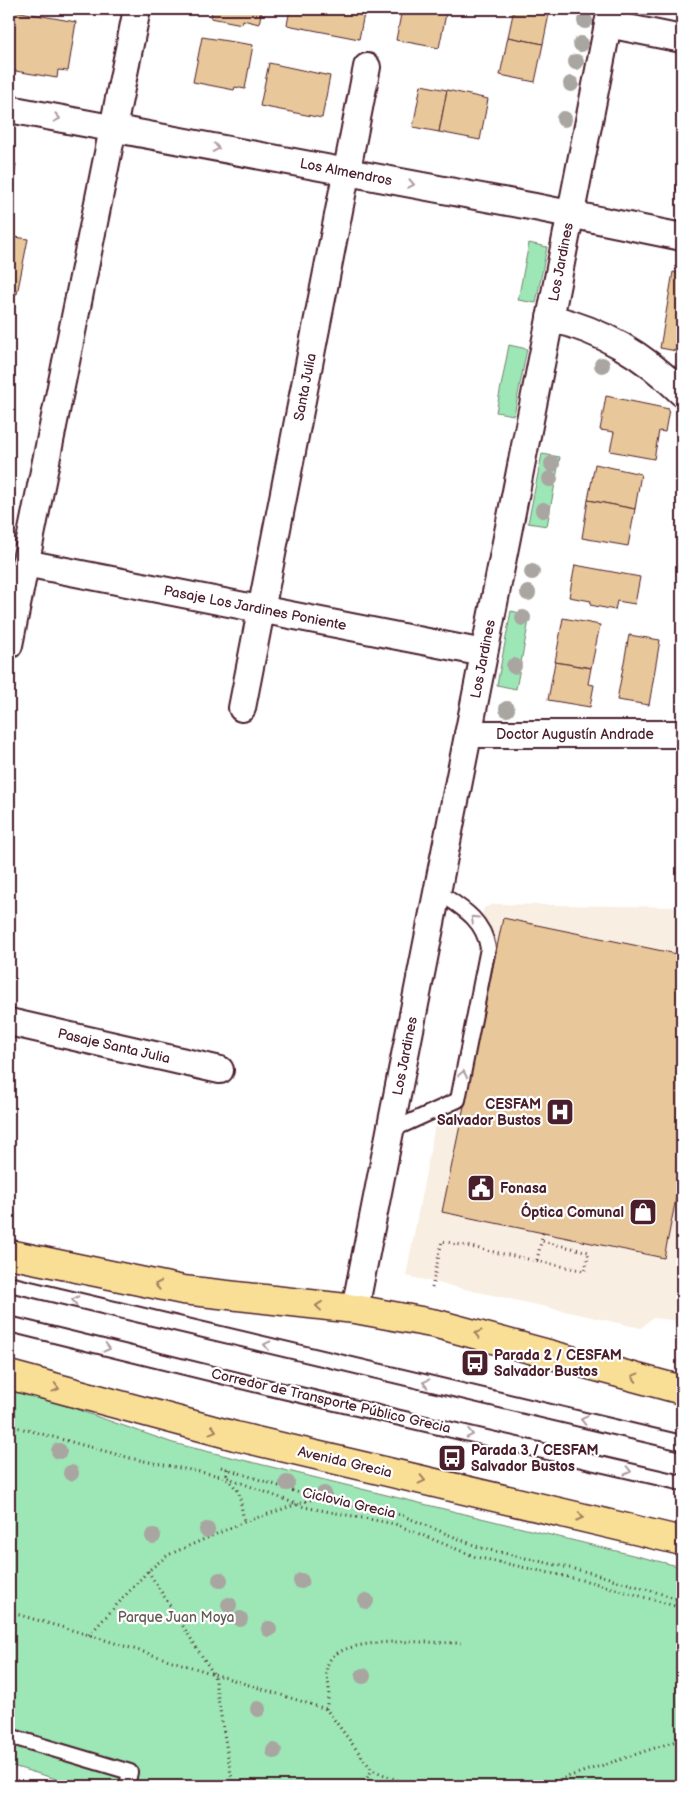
<svg xmlns="http://www.w3.org/2000/svg" width="691" height="1795" viewBox="0 0 691 1795" font-family="'Balsamiq Sans',sans-serif">
<style>
.built{fill:#f8eee1}
.green{fill:#9de6b5;stroke:#748270}
.building{fill:#e8c79a;stroke:#4a1f2b}
.lines{fill:none;stroke-linecap:round;stroke-linejoin:round}
.lane-casing{stroke:#4a1f2b;stroke-width:18}
.street-casing{stroke:#4a1f2b;stroke-width:30}
.primary-casing{stroke:#4a1f2b;stroke-width:31}
.path{stroke:#4a1f2b;stroke-width:3;stroke-dasharray:1 4;stroke-linecap:butt}
.lane{stroke:#fff;stroke-width:14}
.street{stroke:#fff;stroke-width:26}
.primary{stroke:#f9df96;stroke-width:28}
.tree{fill:#a9a5a1}
.oneway{stroke:#ae9aa0}
.oneway2{stroke:#a27f60}
.labels{text-anchor:middle;dominant-baseline:central;stroke-width:4.5;stroke-linejoin:round;paint-order:stroke}
.street-label{font-size:14px;fill:#4a1f2b;stroke:#fff}
.poi-label{font-size:14px;font-weight:bold;fill:#4a1f2b;stroke:#fff;text-anchor:start}
.park-label{font-size:14px;fill:#635b54;stroke:#fff}
</style>
<rect width="100%" height="100%" fill="#fff"/>
<filter id="ink" filterUnits="userSpaceOnUse"><feTurbulence type="fractalNoise" baseFrequency=".02" numOctaves="2"/><feDisplacementMap in="SourceGraphic" scale="10" xChannelSelector="R" yChannelSelector="G"/><feConvolveMatrix kernelMatrix="1 2 1 2 8 2 1 2 1" color-interpolation-filters="sRGB"/></filter>
<g filter="url(#ink)">
<!-- built -->
<polygon class="built" points="494,904 682,907 681,1321 652,1318 641,1328 406,1276 440,1099 450,1092 479,950 477,932 484,908"/>
<!-- green -->
<g class="green">
<polygon points="529,243 547,247 536,303 518,300"/>
<polygon points="509,345 527,349 514,415 496,412"/>
<polygon points="542,454 560,457 547,526 528,523"/>
<polygon points="511,611 530,615 516,689 497,685"/>
<polygon points="9,1386 173,1443 682,1567 682,1786 80,1786 9,1765"/>
</g>
<!-- building -->
<g class="building">
<polygon points="212,9 262,9 259,24 243,20 242,24 211,18"/>
<polygon points="290,9 365,9 359,39 287,25"/>
<polygon points="402,9 447,9 439,48 396,40"/>
<polygon points="514,9 550,9 543,44 508,37"/>
<polygon points="9,10 76,22 68,71 58,70 57,78 9,70"/>
<polygon points="202,37 253,45 245,89 235,87 234,90 193,82"/>
<polygon points="508,37 543,44 535,82 500,75"/>
<polygon points="269,63 330,76 322,118 260,106"/>
<polygon points="421,85 447,90 439,132 413,127"/>
<polygon points="447,90 488,99 480,140 439,132"/>
<polygon points="682,161 682,191 676,190"/>
<polygon points="9,162 16,164 9,205"/>
<polygon points="9,236 28,239 17,294 9,292"/>
<polygon points="673,272 682,274 682,352 660,348"/>
<polygon points="606,396 669,409 665,432 659,431 654,459 610,451 614,432 600,430"/>
<polygon points="595,464 641,474 635,509 588,500"/>
<polygon points="588,500 635,509 628,546 582,538"/>
<polygon points="575,565 640,577 635,604 617,601 615,610 590,605 591,601 569,597"/>
<polygon points="563,618 600,625 591,668 555,662"/>
<polygon points="629,635 660,640 649,705 617,700"/>
<polygon points="555,662 591,668 588,684 594,685 590,707 548,700"/>
<polygon points="503,918 682,955 682,1169 664,1258 442,1212"/>
</g>
<g class="lines">
<defs>
<g id="lane">
<path d="M390 1131 458 1100 488 948C483 918 460 907 437 891"/>
<polyline points="9,1284 682,1443"/>
<polyline points="9,1324 270,1388 682,1483"/>
<polyline points="9,1736 130,1772 127,1786"/>
</g>
<g id="street">
<polyline points="608,24 682,39"/>
<polyline points="9,109 535,207 682,237"/>
<path d="M550 318C603 331 644 355 682 393"/>
<polyline points="25,563 484,653"/>
<polyline points="9,645 137,9"/>
<polyline points="242,708 367,67"/>
<polyline points="468,734 682,734"/>
<polyline points="9,1022 220,1070"/>
<polyline points="355,1309 611,9"/>
</g>
<g id="primary">
<polyline points="9,1254 183,1290 355,1309 437,1324 682,1390"/>
<polyline points="9,1375 235,1436 682,1541"/>
</g>
</defs>
<!-- lane casing -->
<use href="#lane" class="lane-casing"/>
<!-- street casing -->
<use href="#street" class="street-casing"/>
<!-- primary casing -->
<use href="#primary" class="primary-casing"/>
<!-- path -->
<g class="path">
<polyline points="537,1260 541,1242"/>
<polyline points="432,1288 442,1241 585,1271 589,1252 541,1241 543,1233"/>
<polyline points="9,1425 134,1459 226,1477 304,1507 395,1524 476,1557 591,1582 682,1608"/>
<polyline points="221,1467 315,1498"/>
<polyline points="228,1469 226,1477 239,1492 244,1522"/>
<polyline points="148,1571 214,1675 233,1786"/>
<polyline points="9,1612 89,1635 326,1709 372,1770 412,1786"/>
<polyline points="89,1635 148,1571 168,1555 244,1522 316,1498 401,1515 481,1548 592,1573 682,1600"/>
<path d="M326 1709C327 1703 329 1696 329 1690 329 1679 323 1671 330 1660 346 1635 433 1643 461 1643"/>
<polyline points="362,1786 372,1770"/>
<polyline points="540,1786 682,1739"/>
</g>
<!-- lane -->
<use href="#lane" class="lane"/>
<!-- street -->
<use href="#street" class="street"/>
<!-- primary -->
<use href="#primary" class="primary"/>
</g>
<!-- trees -->
<g class="tree">
<circle cx="585" cy="21" r="8"/>
<circle cx="581" cy="44" r="8"/>
<circle cx="576" cy="62" r="8"/>
<circle cx="571" cy="84" r="8"/>
<circle cx="564" cy="119" r="8"/>
<circle cx="602" cy="365" r="8"/>
<circle cx="552" cy="464" r="8"/>
<circle cx="550" cy="479" r="8"/>
<circle cx="543" cy="510" r="8"/>
<circle cx="532" cy="572" r="8"/>
<circle cx="528" cy="593" r="8"/>
<circle cx="523" cy="618" r="8"/>
<circle cx="514" cy="666" r="8"/>
<circle cx="507" cy="709" r="8"/>
<circle cx="59" cy="1451" r="8"/>
<circle cx="71" cy="1473" r="8"/>
<circle cx="287" cy="1483" r="8"/>
<circle cx="324" cy="1494" r="8"/>
<circle cx="207" cy="1530" r="8"/>
<circle cx="153" cy="1536" r="8"/>
<circle cx="220" cy="1580" r="8"/>
<circle cx="301" cy="1581" r="8"/>
<circle cx="366" cy="1601" r="8"/>
<circle cx="229" cy="1605" r="8"/>
<circle cx="240" cy="1619" r="8"/>
<circle cx="269" cy="1629" r="8"/>
<circle cx="363" cy="1676" r="8"/>
<circle cx="258" cy="1709" r="8"/>
<circle cx="274" cy="1751" r="8"/>
</g>
<!-- one-way arrows -->
<defs><path id="oneway-chevron" d="M-2-3.5L2.5 0L-2 3.5" fill="none" stroke-width="1.6" stroke-linecap="round" stroke-linejoin="round" transform="scale(1.25)"/></defs>
<g class="oneway">
<use href="#oneway-chevron" transform="translate(57 118) rotate(11)"/>
<use href="#oneway-chevron" transform="translate(216 148) rotate(11)"/>
<use href="#oneway-chevron" transform="translate(411 184) rotate(11)"/>
<use href="#oneway-chevron" transform="translate(474 919) rotate(-137)"/>
<use href="#oneway-chevron" transform="translate(463 1074) rotate(-79)"/>
<use href="#oneway-chevron" transform="translate(75 1300) rotate(-167)"/>
<use href="#oneway-chevron" transform="translate(267 1345) rotate(-167)"/>
<use href="#oneway-chevron" transform="translate(107 1348) rotate(14)"/>
<use href="#oneway-chevron" transform="translate(426 1383) rotate(-167)"/>
<use href="#oneway-chevron" transform="translate(584 1420) rotate(-167)"/>
<use href="#oneway-chevron" transform="translate(470 1434) rotate(13)"/>
<use href="#oneway-chevron" transform="translate(628 1471) rotate(13)"/>
</g>
<g class="oneway2">
<use href="#oneway-chevron" transform="translate(158 1285) rotate(-169)"/>
<use href="#oneway-chevron" transform="translate(319 1306) rotate(-174)"/>
<use href="#oneway-chevron" transform="translate(478 1334) rotate(-165)"/>
<use href="#oneway-chevron" transform="translate(635 1377) rotate(-165)"/>
<use href="#oneway-chevron" transform="translate(56 1388) rotate(15)"/>
<use href="#oneway-chevron" transform="translate(213 1430) rotate(15)"/>
<use href="#oneway-chevron" transform="translate(422 1480) rotate(13)"/>
<use href="#oneway-chevron" transform="translate(580 1517) rotate(13)"/>
</g>
</g>
<!-- icons -->
<defs>
<symbol id="hospital-square" viewBox="-11 -11 22 22"><rect x="-9" y="-9" width="18" height="18" rx="4" fill="#4a1f2b" stroke="#fff"/><path d="M-5-5h3v3.5h4V-5h3V5h-3V1.5h-4V5h-3Z" fill="#fff"/></symbol>
<symbol id="civic-square" viewBox="-11 -11 22 22"><rect x="-9" y="-9" width="18" height="18" rx="4" fill="#4a1f2b" stroke="#fff"/><path d="M-.6-6.5H3V-4.5H.6V-3L4-1V1h2V6H-6V1h2V-1L-.6-3ZM-1.2 2.5V6h2.4V2.5Z" fill="#fff"/></symbol>
<symbol id="shop-square" viewBox="-11 -11 22 22"><rect x="-9" y="-9" width="18" height="18" rx="4" fill="#4a1f2b" stroke="#fff"/><path d="M-5-2.5h2.3a2.7 3.5 0 0 1 5.4 0H5L5.5 6h-11ZM-1.5-2.5h3a1.5 2.3 0 0 0-3 0Z" fill="#fff"/></symbol>
<symbol id="bus-square" viewBox="-11 -11 22 22"><rect x="-9" y="-9" width="18" height="18" rx="4" fill="#4a1f2b" stroke="#fff"/><path d="M-5-6H5V4H4V6H2V4H-2V6H-4V4H-5ZM-3.5-4V0h7V-4ZM-3.5 1.2v1.5H-2V1.2ZM2 1.2v1.5H3.5V1.2Z" fill="#fff"/></symbol>
</defs>
<g fill-rule="evenodd">
<use href="#hospital-square" x="544" y="1096" width="32" height="32"/>
<use href="#civic-square" x="465" y="1172" width="32" height="32"/>
<use href="#shop-square" x="627" y="1196" width="32" height="32"/>
<use href="#bus-square" x="459" y="1347" width="32" height="32"/>
<use href="#bus-square" x="436" y="1442" width="32" height="32"/>
</g>
<g class="labels">
<!-- street labels -->
<g class="street-label">
<text transform="translate(346 172) rotate(11)">Los Almendros</text>
<text transform="translate(561 262) rotate(-79)">Los Jardines</text>
<text transform="translate(305 387) rotate(-79)">Santa Julia</text>
<text transform="translate(255 608) rotate(11)">Pasaje Los Jardines Poniente</text>
<text transform="translate(483 659) rotate(-79)">Los Jardines</text>
<text x="575" y="734">Doctor Augustín Andrade</text>
<text transform="translate(114 1046) rotate(13)">Pasaje Santa Julia</text>
<text transform="translate(405 1056) rotate(-79)">Los Jardines</text>
<text transform="translate(331 1401) rotate(13)">Corredor de Transporte Público Grecia</text>
<text transform="translate(345 1462) rotate(13)">Avenida Grecia</text>
<text transform="translate(349 1503) rotate(13)">Ciclovia Grecia</text>
</g>
<!-- poi labels -->
<g class="poi-label">
<text x="541" y="1104" text-anchor="end">CESFAM<tspan x="541" dy="16">Salvador Bustos</tspan></text>
<text x="500" y="1188">Fonasa</text>
<text x="624" y="1212" text-anchor="end">Óptica Comunal</text>
<text x="494" y="1355">Parada 2 / CESFAM<tspan x="494" dy="16">Salvador Bustos</tspan></text>
<text x="471" y="1450">Parada 3 / CESFAM<tspan x="471" dy="16">Salvador Bustos</tspan></text>
</g>
<!-- park labels -->
<g class="park-label">
<text x="176" y="1617">Parque Juan Moya</text>
</g>
</g>
<!-- margin -->
<rect width="691" height="1795" fill="none" stroke="#fff" stroke-width="30"/>
<rect x="15" y="15" width="661" height="1765" fill="none" stroke="#4a1f2b" stroke-width="2" filter="url(#ink)"/>
</svg>
